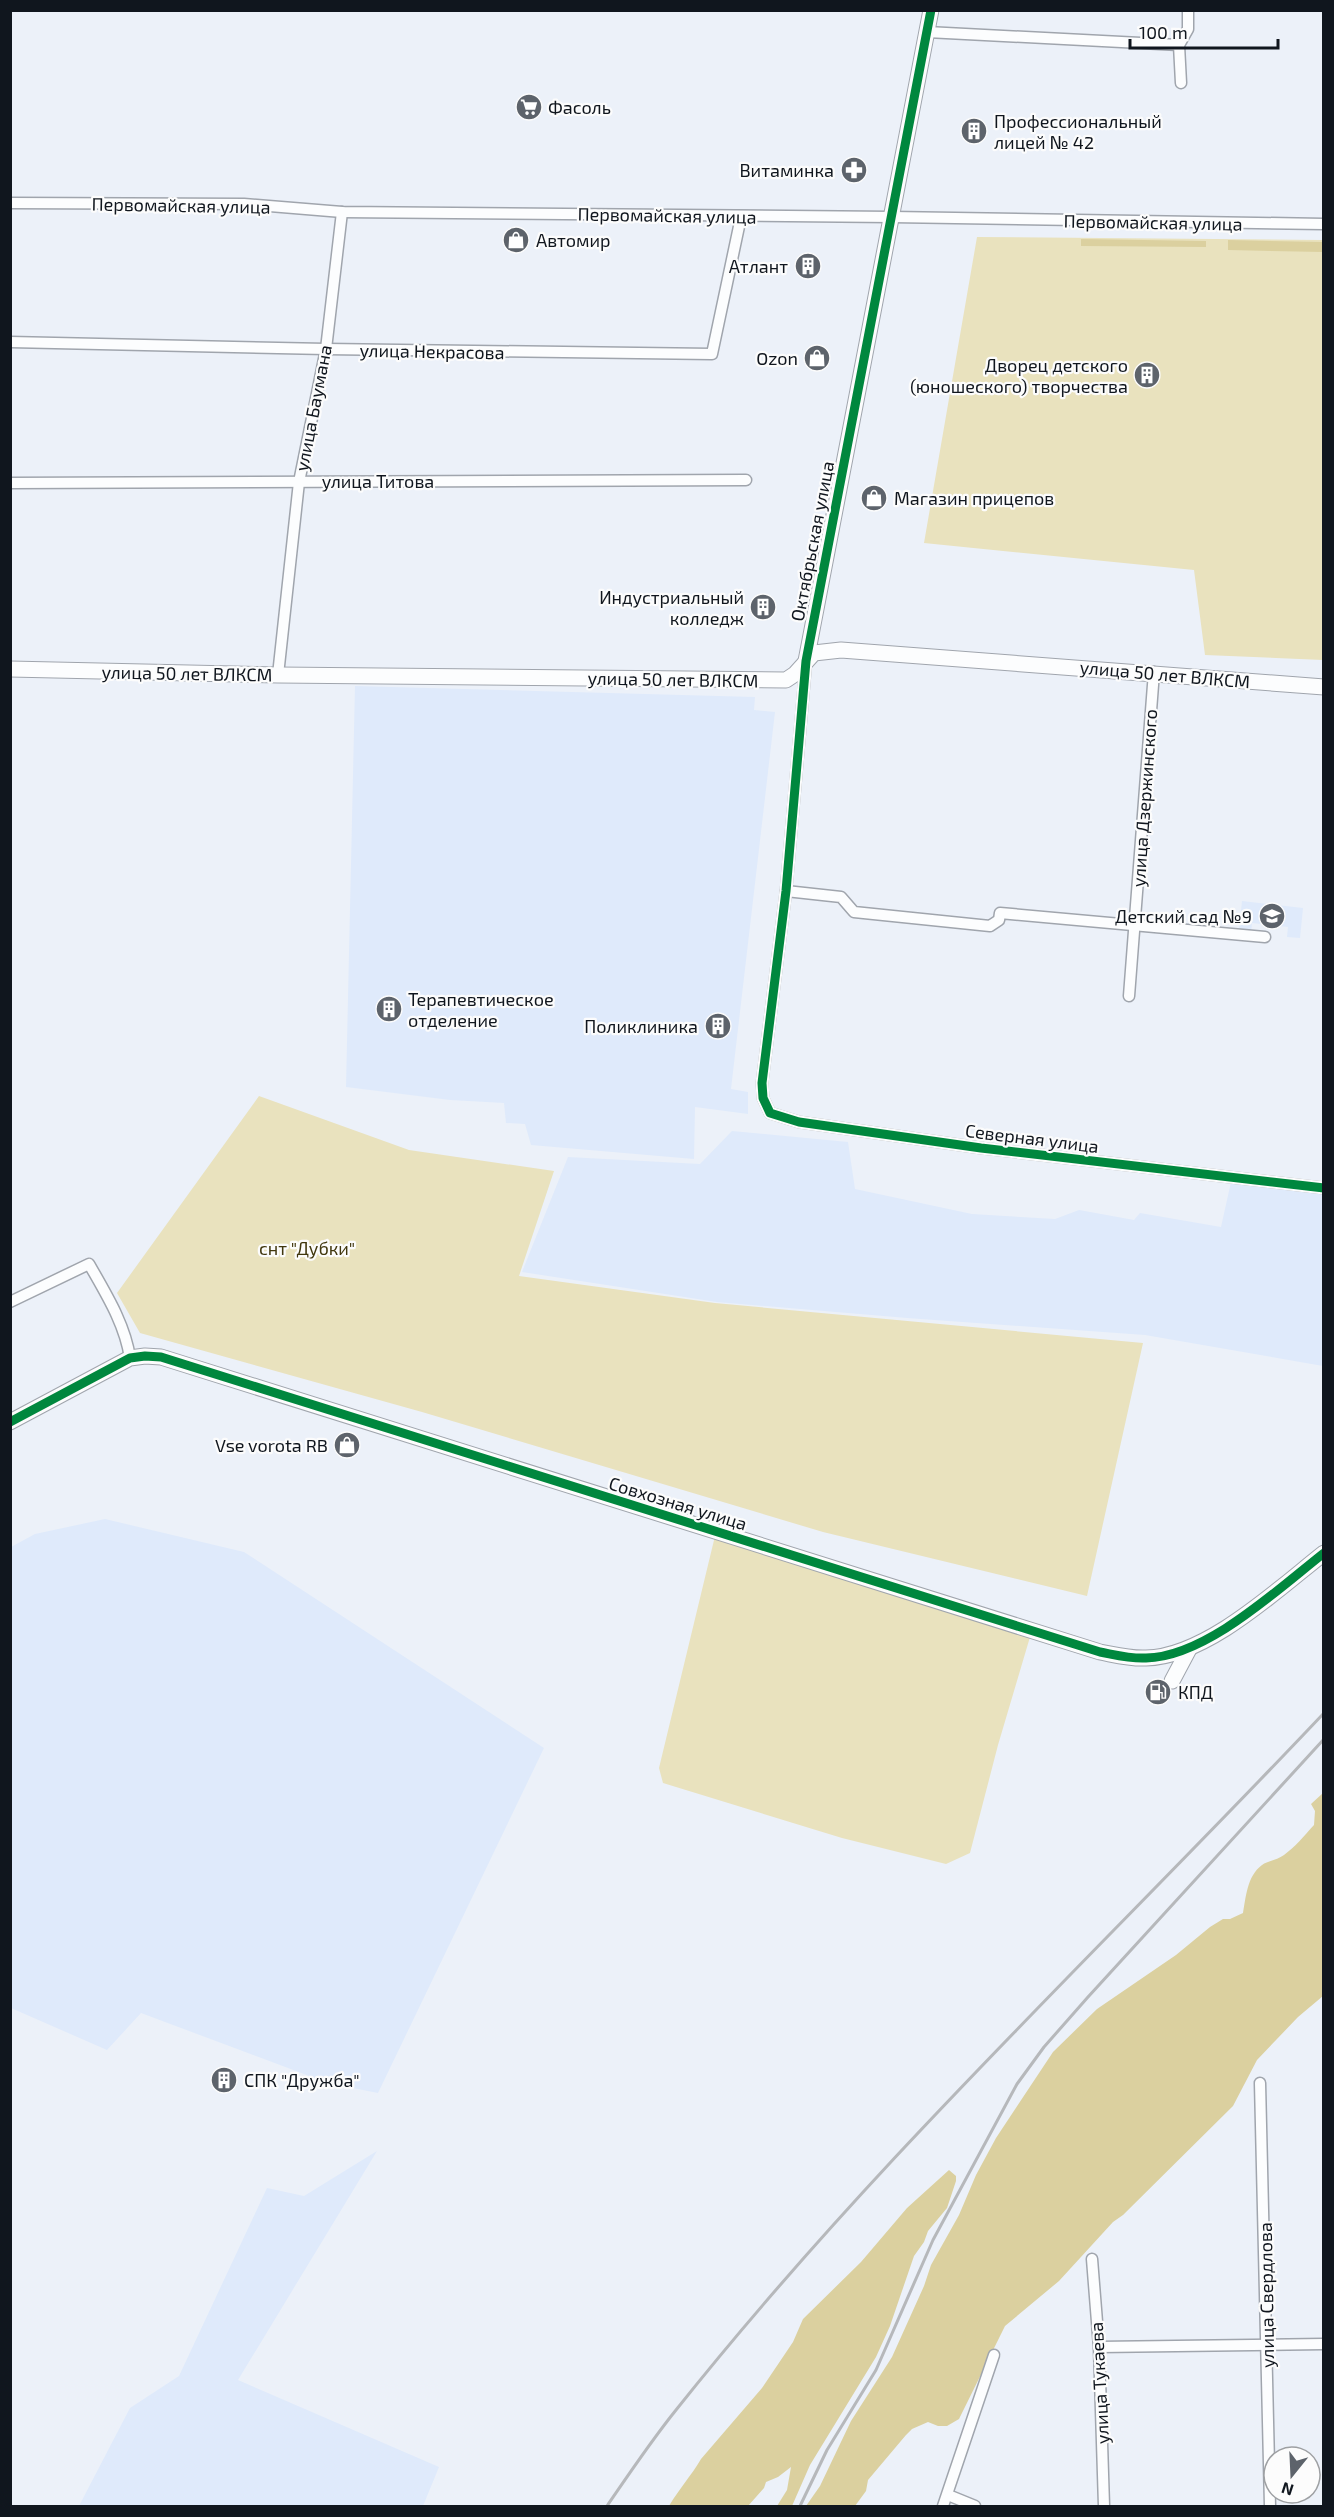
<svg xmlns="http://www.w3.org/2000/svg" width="1334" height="2517" viewBox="0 0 1334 2517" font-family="'Exo 2',sans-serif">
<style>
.built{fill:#dfeafb}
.green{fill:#e9e2be}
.forest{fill:#dbd09f}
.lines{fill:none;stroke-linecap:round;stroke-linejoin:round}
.street-casing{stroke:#a0a5ad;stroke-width:13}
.secondary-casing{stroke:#a0a5ad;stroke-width:17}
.street{stroke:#fcfdfe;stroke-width:10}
.secondary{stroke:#fcfdfe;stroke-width:15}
.rail{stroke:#b6b8bb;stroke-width:3}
.cycleway-casing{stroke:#fcfcfc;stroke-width:13}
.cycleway{stroke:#00873e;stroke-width:9}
.labels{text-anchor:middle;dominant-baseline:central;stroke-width:4.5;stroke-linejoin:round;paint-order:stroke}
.poi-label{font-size:18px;fill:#10161e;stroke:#fcfcfc;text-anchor:end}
.street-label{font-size:18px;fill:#10161e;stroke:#fcfcfc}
.park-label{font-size:18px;fill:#41370e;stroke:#fcfcfc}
</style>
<rect width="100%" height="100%" fill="#ecf1f9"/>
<!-- built -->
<g class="built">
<polygon points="355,686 755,697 754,710 775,712 731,1089 748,1092 748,1114 695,1107 694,1159 531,1145 525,1124 506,1123 504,1103 450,1100 346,1087"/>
<polygon points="1242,901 1303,908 1300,938 1287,937 1288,927 1252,923 1251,933 1239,931"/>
<polygon points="732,1131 848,1142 855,1189 972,1214 1055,1219 1079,1210 1134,1220 1140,1213 1221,1227 1231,1182 1323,1193 1323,1366 1145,1335 907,1318 717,1302 522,1272 568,1157 700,1164"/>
<polygon points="105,1519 244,1552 544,1748 378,2093 328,2083 141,2013 107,2050 11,2008 11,1547 35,1534"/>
<polygon points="377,2151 238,2380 439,2467 423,2506 79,2506 130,2408 179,2376 267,2188 304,2196"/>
</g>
<!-- green -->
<g class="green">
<polygon points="977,237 1323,240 1323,660 1205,655 1194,570 924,543"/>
<polygon points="259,1096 409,1150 554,1171 519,1276 715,1303 1143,1343 1087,1596 823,1532 422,1412 140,1333 117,1293"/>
<polygon points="715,1536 1030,1637 998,1745 970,1853 946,1864 842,1838 663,1783 659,1768"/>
</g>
<!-- forest -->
<g class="forest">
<polygon points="1081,239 1206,241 1206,247 1081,246"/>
<polygon points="1228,240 1323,242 1323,252 1228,250"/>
<path d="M1323 1793V1996L1298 2017 1257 2060 1233 2106 1123 2215 1113 2222 1059 2281 1005 2326 959 2419 947 2426H938L928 2422 912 2429 906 2435 868 2480 866 2491 855 2506H806L820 2486 851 2421 892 2357 924 2286 931 2265 959 2215 976 2175 996 2138 1053 2052 1097 2009 1176 1955 1210 1927 1223 1919H1230L1243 1913C1246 1897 1247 1876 1262 1865 1268 1861 1277 1860 1284 1855 1295 1847 1304 1836 1314 1825L1315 1811 1311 1804Z"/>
<path d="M949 2170 956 2176V2181L947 2208 928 2231 924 2242 914 2256 890 2326 876 2357 810 2465 792 2506H777L787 2490 791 2467 778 2477 766 2482 764 2488 748 2506H669C679 2489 691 2476 701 2459L762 2388 793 2342 803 2319 861 2262 907 2208Z"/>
</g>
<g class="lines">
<defs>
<g id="street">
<polyline points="927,32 1179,45"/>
<polyline points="1181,83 1179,45 1188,29 1188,10"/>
<polyline points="10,203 244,204 342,212 892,217 1324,224"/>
<polyline points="10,342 326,349 712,354 741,217"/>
<polyline points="10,483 746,480"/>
<polyline points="806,662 786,891 762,1083 763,1098 770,1113 799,1122 981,1148 1324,1188"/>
<polyline points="278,675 299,482 326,349 342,212"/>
<polyline points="786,891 841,897 854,912 990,926 999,920 1000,913 1265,937"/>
<polyline points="1129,996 1154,672"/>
<path d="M10 1302 89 1264C106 1294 125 1324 130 1358"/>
<polyline points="1260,2083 1270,2506"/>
<polyline points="1092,2259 1099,2347 1104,2506"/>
<polyline points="1099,2347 1324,2344"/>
<polyline points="948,2495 975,2506"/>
<polyline points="943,2506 994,2355"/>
</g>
<g id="secondary">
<polyline points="806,661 931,10"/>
<polyline points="10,669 278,675 786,680 795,674 814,653 841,650 1324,687"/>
<path d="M10 1422 130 1358 145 1356 161 1357 1100 1652C1116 1655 1131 1659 1146 1658 1206 1657 1278 1589 1324 1553"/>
<polyline points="1172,1681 1189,1649"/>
</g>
</defs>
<!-- street casing -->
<use href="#street" class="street-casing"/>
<!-- secondary casing -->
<use href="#secondary" class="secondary-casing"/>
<!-- street -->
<use href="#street" class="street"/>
<!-- secondary -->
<use href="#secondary" class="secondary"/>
<!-- rail -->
<g class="rail">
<path d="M607 2506C629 2474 651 2441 676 2410 872 2163 1107 1943 1324 1713"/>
<polyline points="800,2506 827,2450 876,2370 933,2240 1017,2084 1044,2047 1088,1997 1324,1739"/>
</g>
<defs>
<g id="cycleway">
<polyline points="931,10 806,661 786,891 762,1083 763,1098 770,1113 799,1122 981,1148 1324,1188"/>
<path d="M10 1422 130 1358 145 1356 161 1357 1100 1652C1116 1655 1131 1659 1146 1658 1206 1657 1278 1589 1324 1553"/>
</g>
</defs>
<!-- cycleway casing -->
<use href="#cycleway" class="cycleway-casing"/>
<!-- cycleway -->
<use href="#cycleway" class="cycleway"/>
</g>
<!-- icons -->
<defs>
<symbol id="supermarket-disc" viewBox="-11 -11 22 22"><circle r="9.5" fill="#5d636b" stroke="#fcfcfc"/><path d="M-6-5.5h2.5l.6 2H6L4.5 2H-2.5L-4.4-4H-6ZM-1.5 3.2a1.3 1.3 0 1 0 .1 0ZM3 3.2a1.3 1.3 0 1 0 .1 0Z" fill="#fff"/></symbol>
<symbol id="building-disc" viewBox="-11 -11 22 22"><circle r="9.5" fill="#5d636b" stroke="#fcfcfc"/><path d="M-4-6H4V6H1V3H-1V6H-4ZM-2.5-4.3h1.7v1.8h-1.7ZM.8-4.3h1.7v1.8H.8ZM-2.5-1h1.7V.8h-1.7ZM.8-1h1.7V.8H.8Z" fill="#fff"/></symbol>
<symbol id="pharmacy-disc" viewBox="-11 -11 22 22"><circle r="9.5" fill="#5d636b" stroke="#fcfcfc"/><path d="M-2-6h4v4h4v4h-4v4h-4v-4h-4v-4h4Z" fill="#fff"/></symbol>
<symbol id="shop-disc" viewBox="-11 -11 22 22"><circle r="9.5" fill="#5d636b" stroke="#fcfcfc"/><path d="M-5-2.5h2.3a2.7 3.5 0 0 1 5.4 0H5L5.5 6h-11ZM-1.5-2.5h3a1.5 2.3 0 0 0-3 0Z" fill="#fff"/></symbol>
<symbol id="school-disc" viewBox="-11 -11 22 22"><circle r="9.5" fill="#5d636b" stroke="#fcfcfc"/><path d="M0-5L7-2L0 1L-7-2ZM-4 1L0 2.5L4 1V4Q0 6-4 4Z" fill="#fff"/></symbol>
<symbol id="fuel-disc" viewBox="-11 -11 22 22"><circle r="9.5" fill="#5d636b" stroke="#fcfcfc"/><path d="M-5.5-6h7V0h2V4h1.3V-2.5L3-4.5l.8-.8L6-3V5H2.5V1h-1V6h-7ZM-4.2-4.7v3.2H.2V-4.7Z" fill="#fff"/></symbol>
</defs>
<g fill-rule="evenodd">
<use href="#supermarket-disc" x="514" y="92" width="30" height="30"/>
<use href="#building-disc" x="959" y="116" width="30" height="30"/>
<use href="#pharmacy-disc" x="839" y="155" width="30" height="30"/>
<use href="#shop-disc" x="501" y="225" width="30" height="30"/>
<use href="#building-disc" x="793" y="251" width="30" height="30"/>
<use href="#shop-disc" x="802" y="343" width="30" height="30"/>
<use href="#building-disc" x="1132" y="360" width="30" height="30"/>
<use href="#shop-disc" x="859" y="483" width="30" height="30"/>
<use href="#building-disc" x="748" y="592" width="30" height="30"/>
<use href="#school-disc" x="1257" y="901" width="30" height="30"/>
<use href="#building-disc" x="374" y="994" width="30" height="30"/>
<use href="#building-disc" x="703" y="1011" width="30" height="30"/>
<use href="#shop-disc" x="332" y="1430" width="30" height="30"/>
<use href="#fuel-disc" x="1143" y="1677" width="30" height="30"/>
<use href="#building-disc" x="209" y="2065" width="30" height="30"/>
</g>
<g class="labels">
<!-- poi labels -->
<g class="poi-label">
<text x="548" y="107" text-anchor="start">Фасоль</text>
<text x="994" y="121" text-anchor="start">Профессиональный<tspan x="994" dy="21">лицей № 42</tspan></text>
<text x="834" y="170">Витаминка</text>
<text x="536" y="240" text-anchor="start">Автомир</text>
<text x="788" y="266">Атлант</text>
<text x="798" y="358">Ozon</text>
<text x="1128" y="365">Дворец детского<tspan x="1128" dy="21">(юношеского) творчества</tspan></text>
<text x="894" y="498" text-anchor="start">Магазин прицепов</text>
<text x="744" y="597">Индустриальный<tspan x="744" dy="21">колледж</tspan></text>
<text x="1252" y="916">Детский сад №9</text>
<text x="408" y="999" text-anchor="start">Терапевтическое<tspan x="408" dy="21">отделение</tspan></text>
<text x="698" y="1026">Поликлиника</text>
<text x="328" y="1445">Vse vorota RB</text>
<text x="1178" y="1692" text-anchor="start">КПД</text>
<text x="244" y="2080" text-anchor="start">СПК "Дружба"</text>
</g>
<!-- street labels -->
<g class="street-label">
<text transform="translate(181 205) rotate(1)">Первомайская улица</text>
<text transform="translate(667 215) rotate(1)">Первомайская улица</text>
<text transform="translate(1153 222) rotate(1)">Первомайская улица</text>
<text transform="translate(432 351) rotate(1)">улица Некрасова</text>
<text transform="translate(313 408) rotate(-79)">улица Баумана</text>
<text x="378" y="481">улица Титова</text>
<text transform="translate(812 541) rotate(-79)">Октябрьская улица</text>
<text transform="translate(187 673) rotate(1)">улица 50 лет ВЛКСМ</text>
<text transform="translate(1165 674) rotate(5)">улица 50 лет ВЛКСМ</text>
<text transform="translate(673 679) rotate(1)">улица 50 лет ВЛКСМ</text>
<text transform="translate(1144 798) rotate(-86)">улица Дзержинского</text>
<text transform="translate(1032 1138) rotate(7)">Северная улица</text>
<text transform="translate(678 1503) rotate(17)">Совхозная улица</text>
<text transform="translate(1266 2295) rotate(-91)">улица Свердлова</text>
<text transform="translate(1099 2383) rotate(-93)">улица Тукаева</text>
</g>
<!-- park labels -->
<g class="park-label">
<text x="307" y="1248">снт "Дубки"</text>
</g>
</g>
<!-- border -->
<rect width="1334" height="2517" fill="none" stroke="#10161e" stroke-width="24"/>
<!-- north arrow -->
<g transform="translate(1292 2475) rotate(198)"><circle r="28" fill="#fcfcfc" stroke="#9ea0a3" stroke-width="1.5"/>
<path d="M0-4.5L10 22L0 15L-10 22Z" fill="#5d636b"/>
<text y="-9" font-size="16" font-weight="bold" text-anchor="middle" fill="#10161e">N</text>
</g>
<!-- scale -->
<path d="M1130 39v9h148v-9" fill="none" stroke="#10161e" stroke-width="3"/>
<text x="1139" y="39" font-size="18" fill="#10161e" stroke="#fcfcfc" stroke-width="4.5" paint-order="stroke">100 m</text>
</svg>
